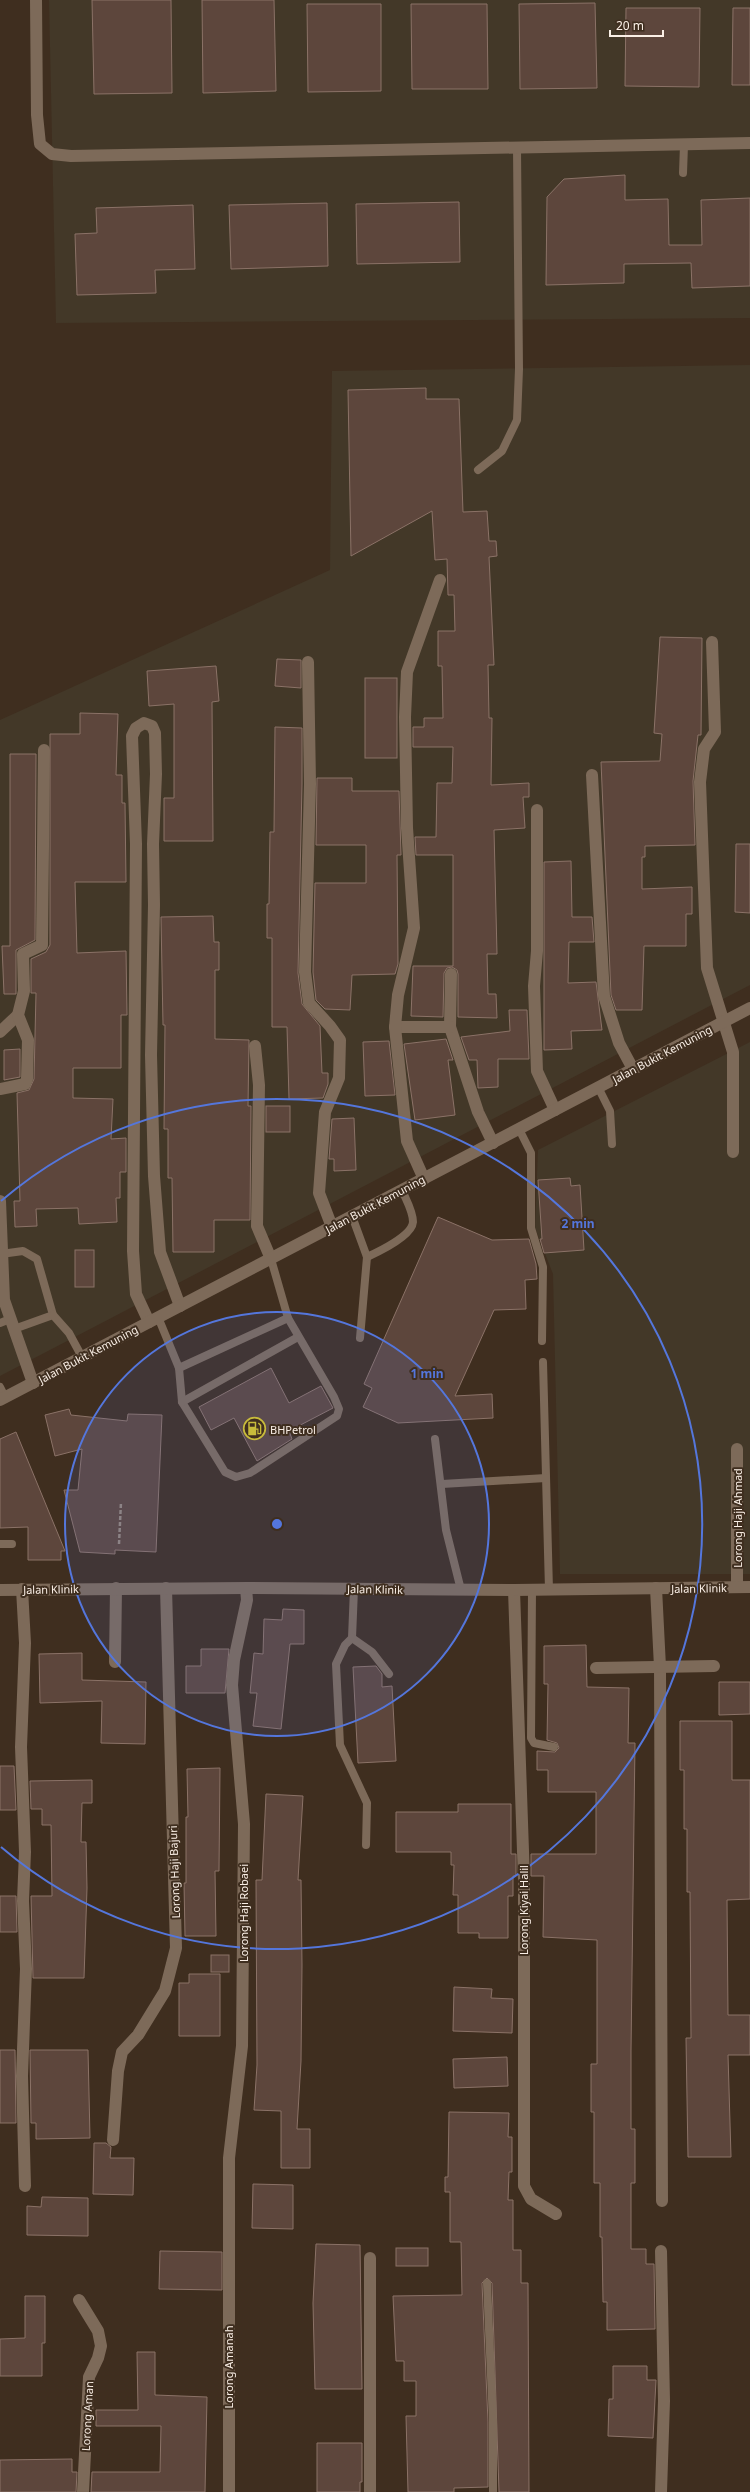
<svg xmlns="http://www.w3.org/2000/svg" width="750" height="2492" viewBox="0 0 750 2492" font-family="'Noto Sans',sans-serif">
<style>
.industrial{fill:#433828}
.building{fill:#5d463c;stroke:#8b7267}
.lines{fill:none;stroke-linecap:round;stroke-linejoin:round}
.path{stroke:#94867a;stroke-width:2.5;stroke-dasharray:4 2;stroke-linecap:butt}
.lane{stroke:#7d6a59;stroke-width:8}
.street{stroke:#7d6a59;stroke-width:12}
.secondary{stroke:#7d6a59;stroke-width:12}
.ring{fill:none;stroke:#5476dc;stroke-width:2}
.labels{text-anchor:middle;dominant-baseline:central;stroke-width:4;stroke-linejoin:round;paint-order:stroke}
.street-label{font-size:11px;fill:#faefe6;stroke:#3f2e1f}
.poi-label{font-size:11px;fill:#faefe6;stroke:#3f2e1f;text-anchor:start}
.centre{fill:#5476dc;stroke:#3f2e1f;stroke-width:2}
.ring-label{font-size:12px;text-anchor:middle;font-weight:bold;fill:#5476dc;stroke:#3f2e1f;stroke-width:4;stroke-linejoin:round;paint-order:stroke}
</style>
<rect width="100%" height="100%" fill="#3f2e1f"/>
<!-- industrial -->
<g class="industrial">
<polygon points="49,0 750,0 750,318 56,323"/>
<polygon points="750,365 750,985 0,1376 0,720 330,570 332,371"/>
<polygon points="750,1042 750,1574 560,1574 553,1274 535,1228 538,1150"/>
</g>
<!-- building -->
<g class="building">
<polygon points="92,0 171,0 172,93 94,94"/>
<polygon points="202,0 274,0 276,91 203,93"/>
<polygon points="595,3 597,88 520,89 519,4"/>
<polygon points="307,4 381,4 381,91 308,92"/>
<polygon points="411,4 487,4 488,89 412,89"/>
<polygon points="626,8 700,8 699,87 625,86"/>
<polygon points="733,8 750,8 750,85 732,85"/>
<polygon points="625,175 625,200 668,199 669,245 702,245 701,200 750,198 750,286 692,288 691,263 624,264 624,283 546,285 547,197 564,179"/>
<polygon points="459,202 460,262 357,264 356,204"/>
<polygon points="327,203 328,266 231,269 229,205"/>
<polygon points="193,205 195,269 155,270 156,293 77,295 75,234 97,233 96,208"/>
<polygon points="426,388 426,399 459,399 463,512 487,511 489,541 496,541 497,556 489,557 494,665 488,665 489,718 492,718 491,785 529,783 529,797 523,797 525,828 494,830 497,954 487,954 488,994 496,994 497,1018 458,1017 458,974 457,970 452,967 447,968 444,973 443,1017 411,1016 413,966 453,966 453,855 416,855 415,837 436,837 437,783 452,783 453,747 413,747 413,727 424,727 424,718 443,718 442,666 438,666 438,631 455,631 454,595 448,595 447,559 435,560 432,511 351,556 348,390"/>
<polygon points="660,637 702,638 701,735 698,735 693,781 695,845 645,846 645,857 642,857 642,889 692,887 692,914 686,914 686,946 644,946 642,1010 616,1010 611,995 601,762 660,761 662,734 654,733"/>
<polygon points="277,659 301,660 301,688 275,686"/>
<polygon points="216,666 219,701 212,702 213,841 164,841 164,798 174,798 174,704 149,706 147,671"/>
<rect x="365" y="678" width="32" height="80"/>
<polygon points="80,713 118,714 116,775 122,775 122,803 125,803 126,882 75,882 77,953 126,951 127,1015 121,1015 121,1068 73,1068 73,1098 113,1099 111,1139 126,1138 126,1172 120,1172 120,1198 116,1198 117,1222 79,1224 78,1208 36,1209 37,1226 15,1227 14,1201 20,1201 17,1093 29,1090 34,1079 36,993 31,993 31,959 46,952 50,945 50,734 80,734"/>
<polygon points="275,727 302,728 302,784 298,973 302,1004 320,1026 322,1073 328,1073 328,1084 323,1098 289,1099 287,1027 272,1027 272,938 267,938 267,904 269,904 270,832 274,832"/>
<polygon points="10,754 36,754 35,940 16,950 16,994 4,994 2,946 10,946"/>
<polygon points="317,778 352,778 352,791 399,791 401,855 397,855 398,964 395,974 352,975 350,1010 325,1009 316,1000 313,972 315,883 366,883 366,845 316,845"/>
<polygon points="736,844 750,844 750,913 735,912"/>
<polygon points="571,861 572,917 592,917 594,942 569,942 568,983 596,982 602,1030 571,1031 572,1049 544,1050 544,862"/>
<polygon points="213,916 214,942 219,942 219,970 215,970 215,1039 249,1040 248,1106 251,1106 250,1220 214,1220 214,1252 173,1252 172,1178 168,1178 168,1129 164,1129 165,1025 163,1025 161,917"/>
<polygon points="509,1010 527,1010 529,1059 498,1059 498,1087 478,1088 477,1060 469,1060 461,1037 510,1031"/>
<polygon points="446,1039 453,1060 448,1060 455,1115 415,1120 404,1044"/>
<polygon points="389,1041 395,1095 365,1096 363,1042"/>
<polygon points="20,1049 20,1077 4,1080 4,1050"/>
<rect x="266" y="1106" width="24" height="26"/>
<polygon points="354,1118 356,1170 334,1171 334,1159 329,1159 332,1119"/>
<polygon points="570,1178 571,1186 580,1185 584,1250 544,1253 540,1239 542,1239 538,1180"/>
<polygon points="438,1217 492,1240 529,1239 536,1264 537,1279 525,1280 526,1309 494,1310 455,1396 492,1394 493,1418 398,1423 363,1407 372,1388 364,1384"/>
<rect x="75" y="1250" width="19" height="37"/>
<polygon points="271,1368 289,1403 321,1386 333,1408 289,1431 292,1439 257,1461 234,1418 211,1430 199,1407"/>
<polygon points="69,1409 71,1415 127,1421 128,1414 162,1415 156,1552 115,1550 115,1554 80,1552 64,1490 78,1490 82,1449 55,1456 45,1415"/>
<polygon points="16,1432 65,1551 61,1551 61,1560 28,1560 28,1527 0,1528 0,1439"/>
<polygon points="283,1609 304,1610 304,1644 290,1644 281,1729 253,1726 257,1693 250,1693 254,1653 263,1654 264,1619 282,1620"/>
<polygon points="586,1645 587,1687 629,1688 628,1743 635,1743 631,2051 631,2129 635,2129 635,2183 631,2183 631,2249 646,2249 646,2264 654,2264 655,2329 607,2330 607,2302 603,2302 602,2237 600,2237 600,2183 594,2183 594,2112 591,2112 591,2064 597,2064 597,1940 543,1937 544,1876 531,1876 531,1854 596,1854 596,1792 548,1792 548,1770 537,1770 537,1751 555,1752 559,1748 557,1743 547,1740 548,1684 544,1684 544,1646"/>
<polygon points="201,1649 229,1649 225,1693 186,1693 186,1666 201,1666"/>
<polygon points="82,1653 82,1680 146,1682 145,1744 101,1743 102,1701 40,1703 39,1654"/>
<polygon points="376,1666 382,1674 382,1687 392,1686 396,1761 358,1763 353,1667"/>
<polygon points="719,1682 750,1682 750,1714 719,1715"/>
<polygon points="680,1721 732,1721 732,1780 750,1780 750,1899 727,1900 728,2015 750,2015 750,2055 728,2055 731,2157 688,2157 686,2038 691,2038 690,1892 687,1892 687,1829 684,1829 684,1770 680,1770"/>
<polygon points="0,1766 14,1766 16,1810 0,1810"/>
<polygon points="220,1768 219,1871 215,1871 216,1936 185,1936 184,1883 186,1883 186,1817 188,1817 187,1769"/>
<polygon points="92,1780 92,1803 82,1803 81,1842 86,1842 87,1888 84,1978 33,1978 31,1896 52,1896 51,1825 42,1825 42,1809 31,1809 30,1781"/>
<polygon points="266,1794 303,1796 298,1880 301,1880 302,1965 301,2061 297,2129 310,2129 310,2168 281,2168 281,2111 254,2110 257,2065 256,1880 262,1880"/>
<polygon points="458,1804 511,1804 511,1854 516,1854 516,1876 513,1876 513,1896 508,1896 508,1938 479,1938 479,1933 458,1933 458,1895 453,1895 454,1865 451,1865 451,1852 396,1852 396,1812 458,1812"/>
<polygon points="0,1896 16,1896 17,1932 0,1932"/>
<rect x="211" y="1955" width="18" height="17"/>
<polygon points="189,1974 220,1974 220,2036 179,2036 179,1983 189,1983"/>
<polygon points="454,1987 492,1989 491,1998 513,1999 512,2033 453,2031"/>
<polygon points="0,2050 15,2050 16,2123 0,2123"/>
<polygon points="30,2050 88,2050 90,2138 36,2139 36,2123 31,2123"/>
<polygon points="507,2057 508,2086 454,2088 453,2059"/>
<polygon points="449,2112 509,2113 508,2137 512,2137 512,2172 509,2172 508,2200 513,2200 513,2250 521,2250 521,2283 528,2283 529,2492 499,2492 492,2283 487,2278 482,2283 488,2422 488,2487 454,2488 454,2492 408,2492 406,2416 416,2416 416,2381 404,2381 404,2361 396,2361 393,2296 462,2295 461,2242 450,2242 450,2192 445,2192 445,2177 448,2177"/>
<polygon points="94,2143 106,2143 111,2147 110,2158 134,2158 133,2195 93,2194"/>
<polygon points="253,2184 293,2185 293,2229 252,2228"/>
<polygon points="42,2197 88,2198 88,2236 27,2235 27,2206 41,2207"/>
<polygon points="316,2244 360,2245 362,2389 315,2389 313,2303"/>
<rect x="396" y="2248" width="32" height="18"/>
<polygon points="160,2251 222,2252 222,2290 159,2289"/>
<polygon points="25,2296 45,2296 45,2343 42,2343 42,2376 0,2376 0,2339 25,2338"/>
<polygon points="137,2352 155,2352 155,2395 207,2397 205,2492 91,2492 92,2472 160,2472 161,2426 96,2426 96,2410 138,2410"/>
<polygon points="613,2366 647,2366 647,2380 656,2380 653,2438 608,2436 609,2399 613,2399"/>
<polygon points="317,2443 362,2443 362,2482 360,2482 360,2492 317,2492"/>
<polygon points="72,2459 72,2472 77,2472 76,2492 0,2492 0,2460"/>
</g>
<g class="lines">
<!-- path -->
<polyline class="path" points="119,1544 121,1502"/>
<!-- lane -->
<g class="lane">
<polyline points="683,173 684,145"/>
<polyline points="478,470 502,451 517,420 519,369 517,148"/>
<polyline points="598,1087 610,1111 612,1144"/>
<polyline points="519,1129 531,1153 531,1228 543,1267 542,1341"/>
<polyline points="352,1216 367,1257 360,1338"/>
<polyline points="1,1254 23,1251 37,1259 53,1315 14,1329"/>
<path d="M367 1257C378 1252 412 1236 413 1222 413 1211 406 1200 402 1190"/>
<polyline points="53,1315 69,1333 82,1357"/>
<polyline points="158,1317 179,1368 182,1402 225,1472 236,1477 250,1473 337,1416 339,1409 334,1397 288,1318 271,1259"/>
<polyline points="0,1323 10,1319"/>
<polyline points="543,1362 549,1590"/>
<polyline points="179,1368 288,1318"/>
<polyline points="0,1387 5,1397"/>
<polyline points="182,1402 298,1337"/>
<polyline points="435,1439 446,1530 461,1590"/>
<polyline points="442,1484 546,1478"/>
<polyline points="0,1544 12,1544"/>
<polyline points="354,1589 352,1638 345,1645 336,1664 340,1745 367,1803 366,1845"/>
<polyline points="532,1590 531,1738 534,1743 554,1747"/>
<polyline points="352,1638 372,1652 389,1674"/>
<polyline points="487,2283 493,2422 493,2492"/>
</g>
<!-- street -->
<g class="street">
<polyline points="36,0 37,115 40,144 52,154 71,156 750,143"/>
<polyline points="712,642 715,732 704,749 700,782 707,968 733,1052 733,1152"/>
<polyline points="308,662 310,784 305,972 309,1003 330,1026 340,1040 339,1078 325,1112 319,1193 332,1227"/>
<polyline points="592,775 604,996 619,1043 633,1069"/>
<polyline points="537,810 537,951 534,986 537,1071 555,1110"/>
<polyline points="451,974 450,1027 478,1112 493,1143"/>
<polyline points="395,1027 450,1027"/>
<polyline points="0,1032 18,1015"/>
<polyline points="255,1046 259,1085 257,1226 271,1259"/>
<polyline points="0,1089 25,1084 27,1079 28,1040 18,1015 24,991 23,954 42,945 44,750"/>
<polyline points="424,1179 407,1141 395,1027 398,995 414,928 407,828 405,717 407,672 440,580"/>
<polyline points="0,1201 4,1300 33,1383"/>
<polyline points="149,1322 136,1294 133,1251 136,844 132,736 136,728 144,723 152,726 155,733 156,774 153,844 154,905 151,1055 154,1176 160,1252 180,1306"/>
<polyline points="737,1587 737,1449"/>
<polyline points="656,1588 660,1667 662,2201"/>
<polyline points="22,1589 25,1643 21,1747 25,1852 23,1901 26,1969 22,2076 25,2186"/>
<polyline points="514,1590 524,1880 524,2186 531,2199 556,2214"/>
<polyline points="115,1662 116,1588"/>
<polyline points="596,1668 714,1666"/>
<polyline points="113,2140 118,2071 122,2052 138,2035 165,1991 176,1948 166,1588"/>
<polyline points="661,2251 664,2401 661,2492"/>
<polyline points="370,2258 370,2492"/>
<polyline points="79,2300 98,2331 101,2346 98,2358 89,2377 83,2492"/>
<polyline points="229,2492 229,2158 242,2046 244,1824 232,1685 234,1660 247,1600 246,1588"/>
</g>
<!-- secondary -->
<g class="secondary">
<polyline points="0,1400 750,1008"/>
<polyline points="0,1590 246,1588 514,1590 750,1587"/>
</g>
</g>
<!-- distance rings -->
<circle cx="277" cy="1524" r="212" fill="#5476dc" fill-opacity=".12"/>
<g class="ring">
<circle cx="277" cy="1524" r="212"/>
<path d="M1 1201A425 425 0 1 1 1 1847"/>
</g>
<!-- icons -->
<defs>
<symbol id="fuel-ring" viewBox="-11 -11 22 22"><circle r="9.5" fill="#3f2e1f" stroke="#c8bb3b" stroke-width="1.5"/><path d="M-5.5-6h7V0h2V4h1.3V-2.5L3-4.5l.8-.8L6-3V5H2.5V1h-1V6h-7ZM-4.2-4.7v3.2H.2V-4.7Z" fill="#c8bb3b"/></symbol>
</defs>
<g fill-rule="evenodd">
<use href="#fuel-ring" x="242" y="1416" width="25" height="25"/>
</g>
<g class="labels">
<!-- street labels -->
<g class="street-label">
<text transform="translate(662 1054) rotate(-28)">Jalan Bukit Kemuning</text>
<text transform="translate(375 1204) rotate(-28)">Jalan Bukit Kemuning</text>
<text transform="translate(88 1354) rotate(-28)">Jalan Bukit Kemuning</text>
<text transform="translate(737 1518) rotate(-90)">Lorong Haji Ahmad</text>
<text transform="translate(699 1588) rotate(-1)">Jalan Klinik</text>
<text transform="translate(51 1589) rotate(-1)">Jalan Klinik</text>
<text transform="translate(375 1589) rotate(1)">Jalan Klinik</text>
<text transform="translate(174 1872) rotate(-92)">Lorong Haji Bajuri</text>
<text transform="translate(523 1910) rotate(-90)">Lorong Kiyai Halil</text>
<text transform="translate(243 1913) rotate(-90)">Lorong Haji Robaei</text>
<text transform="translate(228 2367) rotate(-90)">Lorong Amanah</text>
<text transform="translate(87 2416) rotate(-87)">Lorong Aman</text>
</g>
<!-- poi labels -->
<g class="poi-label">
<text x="270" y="1429">BHPetrol</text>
</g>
</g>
<circle cx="277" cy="1524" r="6" class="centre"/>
<g class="ring-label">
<text x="578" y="1228">2 min</text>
<text x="427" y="1378">1 min</text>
</g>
<!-- scale -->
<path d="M610 30v6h53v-6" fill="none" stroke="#faefe6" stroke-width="2"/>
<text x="616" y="30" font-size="12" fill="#faefe6" stroke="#3f2e1f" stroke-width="3" paint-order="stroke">20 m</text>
</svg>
